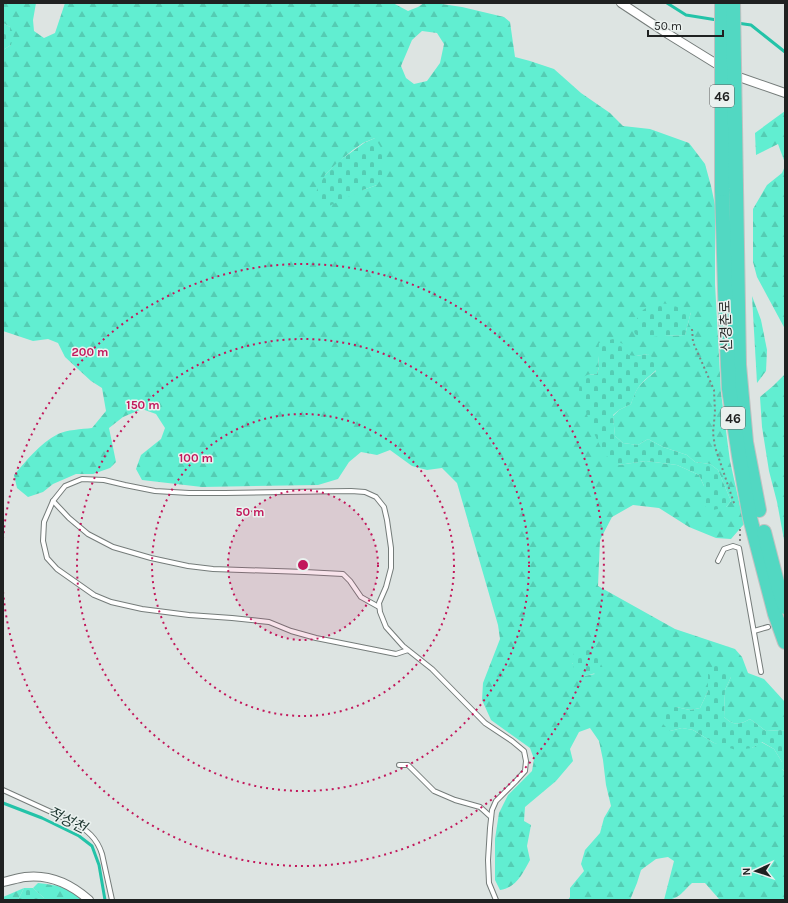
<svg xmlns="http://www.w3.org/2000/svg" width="788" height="903" viewBox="0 0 788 903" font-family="Karla,'Noto Sans KR',sans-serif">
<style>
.forest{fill:url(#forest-firs);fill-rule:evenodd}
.cemetery{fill:url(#cemetery-stones)}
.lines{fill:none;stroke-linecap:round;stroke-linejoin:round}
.stream{stroke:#23c3a8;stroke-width:3}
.service-casing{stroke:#757c7a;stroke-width:6}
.minor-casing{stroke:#757c7a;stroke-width:10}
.trunk-casing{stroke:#c0c1c1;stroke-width:16}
.path{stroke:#7f8483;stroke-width:2;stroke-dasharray:2 3;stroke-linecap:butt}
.service{stroke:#fff;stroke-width:4}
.minor{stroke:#fff;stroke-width:8}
.trunk{stroke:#52d8c2;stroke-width:14}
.trunk-bridge-casing{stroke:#c0c1c1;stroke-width:16;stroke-linecap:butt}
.trunk-bridge{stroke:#52d8c2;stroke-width:14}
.ring{fill:none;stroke:#c2185b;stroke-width:2;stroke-dasharray:2 4}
.labels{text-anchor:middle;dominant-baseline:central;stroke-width:3;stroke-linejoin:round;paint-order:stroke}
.shield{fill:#eaf1ef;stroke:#5c5f5f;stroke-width:1}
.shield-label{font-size:13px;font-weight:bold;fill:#1f2121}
.street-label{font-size:14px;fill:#1f2121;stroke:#eaf1ef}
.water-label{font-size:15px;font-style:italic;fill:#1f3731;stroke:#eaf1ef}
.centre{fill:#c2185b;stroke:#eaf1ef;stroke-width:2}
.ring-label{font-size:12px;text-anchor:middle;font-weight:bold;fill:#c2185b;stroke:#eaf1ef;stroke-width:3;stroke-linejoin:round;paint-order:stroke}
</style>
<defs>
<pattern id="forest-firs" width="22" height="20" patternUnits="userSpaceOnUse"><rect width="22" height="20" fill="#61eed1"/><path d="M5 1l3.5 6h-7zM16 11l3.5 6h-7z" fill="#54ccb3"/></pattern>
<pattern id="cemetery-stones" width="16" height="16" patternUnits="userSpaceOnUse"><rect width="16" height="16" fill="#61eed1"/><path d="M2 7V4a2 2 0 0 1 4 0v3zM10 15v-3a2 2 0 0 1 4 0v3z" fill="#54ccb3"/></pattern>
</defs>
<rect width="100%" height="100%" fill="#dde4e2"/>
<!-- forest -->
<g class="forest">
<path d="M3 3H36L33 20 34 31 44 38 55 33 65 3H393L408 11 418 7 424 3H435L462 7 504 17 510 22 515 57 530 61 554 69 581 93 610 113 623 126 650 129 689 143 705 164 711 186 715 205V284L721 393 730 461 744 524 731 539 716 538 689 527 659 508 633 505 612 517 600 540 598 586 675 629 735 649 742 657 748 673 764 679 785 702V731L781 730 766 731 750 719C739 725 734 726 724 717L725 690 731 677 709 683 708 691 700 708 690 710 676 707 670 731 682 728 693 730 714 743 752 748 761 742 774 749 782 762V769L785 772V900H722L719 899 705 883H692C682 892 679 900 664 900L674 861 668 857 656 859 641 870 637 883 630 900H568L570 897V888L584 871 581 864 585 850 600 833 604 818 611 806 606 785 603 760 599 741 590 728 579 732 570 749 573 761 556 781 525 807 524 821 531 825 527 846 530 860C523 873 516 888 500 890L495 880V839L499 813 508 795 532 771 534 759 530 748 491 720 482 700 483 683 500 639 498 625 457 483 442 468 427 470 412 466 390 450 377 455 361 452 349 462 338 479 318 485 202 487 142 480 136 469 141 455 161 439 165 428 156 414 142 409 123 417 109 428 116 462 110 468 93 474H76L53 484 43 492 28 497 17 488 14 475C27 460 39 444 58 434 66 430 82 429 92 428L106 411 102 388 91 381 65 357 58 343 48 339 33 341 3 331V50L11 45 10 27 3 23ZM422 31 437 33 444 44 440 63 427 81 414 84 406 78 401 66 412 40ZM375 138 377 185 363 190 325 175C337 163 349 152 363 143 367 141 371 140 375 138ZM691 312 685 335 664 336ZM648 354 656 371C642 383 637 385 631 404L619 410 613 416 615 436 623 443 638 445 648 439 663 447 687 455 695 462 710 464 718 470 731 501 726 507 704 504V486L699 475 677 465 646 461 618 465 587 375 597 374 599 367 598 356H636ZM572 663 595 674 583 676Z"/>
<polygon points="785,111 785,163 778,144 756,155 755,133"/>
<polygon points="785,166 785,329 757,277 753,262 753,209 767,185 782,173"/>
<polygon points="752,296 761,320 767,350 766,371 757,383"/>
<polygon points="785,374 785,545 777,502 769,471 762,427 760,397 773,386"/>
<path d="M38 883C56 885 70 887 82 900H44V898L33 888Z"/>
<polygon points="24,888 18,900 3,900 3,897"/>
</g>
<!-- cemetery -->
<g class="cemetery">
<polygon points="3,23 10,27 14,34 11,45 3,50"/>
<polygon points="375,138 385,154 384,173 377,185 363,190 327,207 318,203 316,192 325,175 339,161 364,143"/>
<polygon points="654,303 669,304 691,312 685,335 664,336 642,338 635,334 632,326 643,310"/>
<path d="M613 339 625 345 628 355 636 356 648 354 661 364C656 372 648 376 642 383 636 389 634 396 631 404L619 410 613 415 615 436 623 443 638 445 648 439 663 447 687 455 695 462 710 464 718 470 731 501 726 507 709 511 704 504V486L699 475 677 465 646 461 618 465 611 461 602 450 591 427 579 390 580 379 587 375 597 374 599 367 598 356 599 343Z"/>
<path d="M593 645 600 652 603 659C598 673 598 673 584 676 572 667 571 668 574 653L581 648Z"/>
<path d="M717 663 727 664 731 677 725 690 724 717C734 726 739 725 750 719L766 731 781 730 785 731V772L782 769V762L774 749 762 742 752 748 736 750 714 743 693 730 682 728 670 731 663 724 665 709 676 707 690 710 700 708 708 691V670Z"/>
<polygon points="24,888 33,888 44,898 44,900 18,900"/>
</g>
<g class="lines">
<!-- stream -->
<g class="stream">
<polyline points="667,3 686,15 717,20"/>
<polyline points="737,23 751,25 785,52"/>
<polyline points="3,803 42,818 79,836 92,846 99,865 105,900"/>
</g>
<defs>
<g id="service">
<polyline points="53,501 69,518 88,534 113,547 151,558 188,566 213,569 305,572 343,574 350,581 361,597 379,607"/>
<polyline points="718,561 724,549 733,546 739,548 761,672"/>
<polyline points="754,631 768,627"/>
<polyline points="408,650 396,654 316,638 291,631 269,622 232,618 189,615 142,609 111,602 94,595 57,569 47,558 43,541 44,522 53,501 65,486 82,479 104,480 125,485 155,491 189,493 225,493 351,491 365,492 376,497 384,507 387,520 391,548 391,568 386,587 379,603 380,612 386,627 403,646 432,669 485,723 512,741 524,751 526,761 525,771 516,781 496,801 492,810 490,828 488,860 489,883 496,900"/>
<polyline points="399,765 408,765 434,791 455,800 480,807 491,817"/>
<path d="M3 790 73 822C87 830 97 838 102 854L112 900"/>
</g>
<g id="minor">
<polyline points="621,3 668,34 736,76 785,93"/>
<path d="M3 882C10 881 17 878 25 877 50 874 71 884 89 900"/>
</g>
<g id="trunk">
<polyline points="736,188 739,365 746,442 759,510"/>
<polyline points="722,189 726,322 729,389 739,456 750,518 775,614 785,642"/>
<polyline points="764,532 777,582 785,607"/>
</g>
</defs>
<!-- service casing -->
<use href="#service" class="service-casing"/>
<!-- minor casing -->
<use href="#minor" class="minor-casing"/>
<!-- trunk casing -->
<use href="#trunk" class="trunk-casing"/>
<!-- path -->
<g class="path">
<polyline points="692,329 693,342 714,390 715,412 713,433 715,447 735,506"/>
<polyline points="740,541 740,529"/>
</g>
<!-- service -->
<use href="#service" class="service"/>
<!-- minor -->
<use href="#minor" class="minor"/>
<!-- trunk -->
<use href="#trunk" class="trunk"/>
<defs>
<g id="trunk-bridge">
<polyline points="722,3 722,189"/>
<polyline points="733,3 736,188"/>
</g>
</defs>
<!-- trunk-bridge casing -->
<use href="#trunk-bridge" class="trunk-bridge-casing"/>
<!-- trunk-bridge -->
<use href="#trunk-bridge" class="trunk-bridge"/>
</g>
<!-- distance rings -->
<circle cx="303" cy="565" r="75" fill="#c2185b" fill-opacity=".12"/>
<g class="ring">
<circle cx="303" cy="565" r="75"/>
<circle cx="303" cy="565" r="151"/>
<circle cx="303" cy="565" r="226"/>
<path d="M3 539A301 301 0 1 1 3 591"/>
</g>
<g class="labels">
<!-- shield labels -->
<g class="shield">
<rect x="710" y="85" width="24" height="22" rx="3"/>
<rect x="721" y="407" width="24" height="22" rx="3"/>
</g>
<g class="shield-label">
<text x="722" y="96">46</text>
<text x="733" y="418">46</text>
</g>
<!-- street labels -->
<g class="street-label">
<text transform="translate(726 326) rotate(-92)">신경춘로</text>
</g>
<!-- water labels -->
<g class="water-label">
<text transform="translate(67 820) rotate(26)">적성천</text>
</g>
</g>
<circle cx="303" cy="565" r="6" class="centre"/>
<g class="ring-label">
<text x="90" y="356">200 m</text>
<text x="143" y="409">150 m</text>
<text x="196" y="462">100 m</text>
<text x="250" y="516">50 m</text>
</g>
<!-- border -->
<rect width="788" height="903" fill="none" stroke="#1f2121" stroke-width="8"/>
<!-- north arrow -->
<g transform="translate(756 871) rotate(267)" stroke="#eaf1ef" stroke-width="3" paint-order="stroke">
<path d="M0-3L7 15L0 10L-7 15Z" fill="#1f2121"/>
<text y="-6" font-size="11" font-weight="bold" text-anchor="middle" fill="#1f2121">N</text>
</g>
<!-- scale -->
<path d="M648 30v6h75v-6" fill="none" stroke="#1f2121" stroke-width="2"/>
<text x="654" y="30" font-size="12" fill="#1f2121" stroke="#eaf1ef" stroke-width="3" paint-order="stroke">50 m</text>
</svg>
